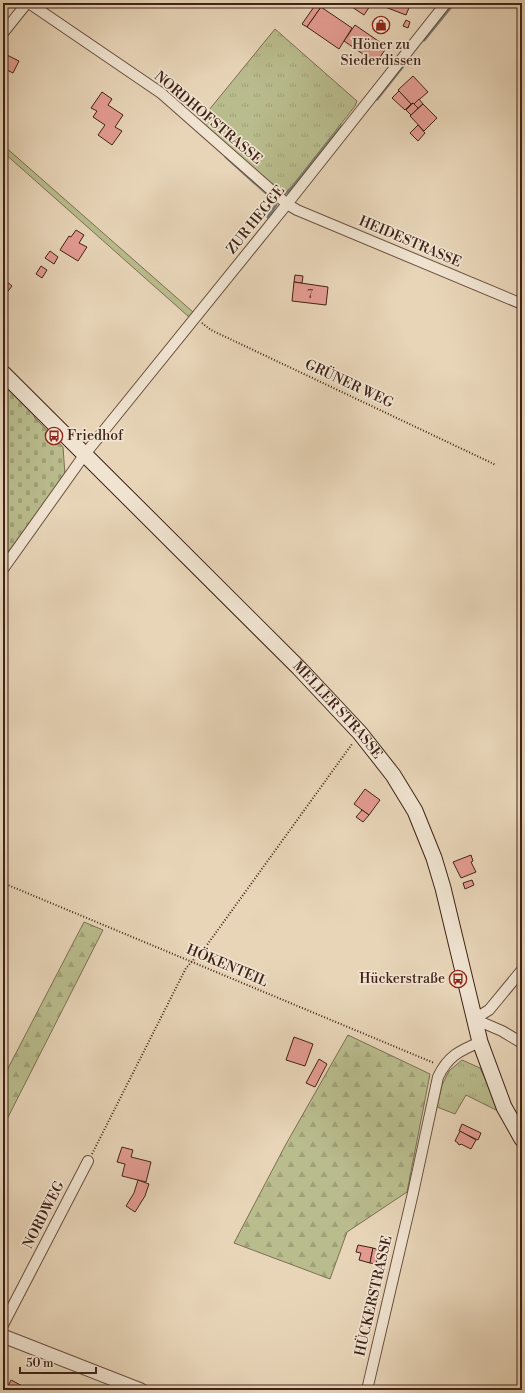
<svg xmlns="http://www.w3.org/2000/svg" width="525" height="1393" viewBox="0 0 525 1393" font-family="'Libre Bodoni',serif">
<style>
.grass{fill:url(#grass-tufts);stroke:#7c6f52}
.forest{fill:url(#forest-firs);stroke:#7c6f52}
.cemetery{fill:url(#cemetery-stones);stroke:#7c6f52}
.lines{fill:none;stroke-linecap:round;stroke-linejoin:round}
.stream{stroke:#747c74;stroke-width:3}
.building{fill:#e49c92;stroke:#402217}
.minor-casing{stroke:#6a4f3f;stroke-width:12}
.tertiary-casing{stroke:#6a4f3f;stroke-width:15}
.secondary-casing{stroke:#402217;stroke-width:17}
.path{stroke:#402217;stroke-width:2;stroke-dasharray:1 2;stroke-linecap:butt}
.minor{stroke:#f0e4d1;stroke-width:10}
.tertiary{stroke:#f0e4d1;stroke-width:13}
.secondary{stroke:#f0e4d1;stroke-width:15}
.labels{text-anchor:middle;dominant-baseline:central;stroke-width:3.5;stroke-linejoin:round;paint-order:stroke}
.number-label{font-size:12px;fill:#694036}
.poi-label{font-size:14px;fill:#402217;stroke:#f0e4d1}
.street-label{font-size:14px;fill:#402217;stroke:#f0e4d1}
</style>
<defs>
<pattern id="grass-tufts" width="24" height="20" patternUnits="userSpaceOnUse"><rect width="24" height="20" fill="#b9bc8d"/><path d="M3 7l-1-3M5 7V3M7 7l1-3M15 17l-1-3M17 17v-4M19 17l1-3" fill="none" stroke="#a0a179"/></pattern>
<pattern id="forest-firs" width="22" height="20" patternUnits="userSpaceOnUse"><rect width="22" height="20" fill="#b9bc8d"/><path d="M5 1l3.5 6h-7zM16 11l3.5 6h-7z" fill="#a0a179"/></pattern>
<pattern id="cemetery-stones" width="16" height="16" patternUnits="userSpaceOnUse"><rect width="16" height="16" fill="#b9bc8d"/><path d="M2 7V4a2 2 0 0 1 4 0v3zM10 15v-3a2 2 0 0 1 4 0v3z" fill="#a0a179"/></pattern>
</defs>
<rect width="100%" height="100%" fill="#e8d5b8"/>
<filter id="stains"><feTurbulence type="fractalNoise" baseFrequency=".005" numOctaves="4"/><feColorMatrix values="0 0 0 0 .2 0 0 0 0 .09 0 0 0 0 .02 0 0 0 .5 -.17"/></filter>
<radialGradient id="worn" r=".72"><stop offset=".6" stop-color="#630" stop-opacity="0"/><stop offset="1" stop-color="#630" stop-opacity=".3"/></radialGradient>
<!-- grass -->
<g class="grass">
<polygon points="275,29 357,101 355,106 285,195 200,121"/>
<polygon points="3,145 193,312 189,317 3,152"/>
<polygon points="462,1060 480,1068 488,1085 498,1111 466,1095 455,1114 437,1107 442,1085 449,1071"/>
</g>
<!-- forest -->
<g class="forest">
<polygon points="84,922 103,930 3,1127 3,1078"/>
<polygon points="348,1035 430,1074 407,1192 347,1232 330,1279 234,1243 286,1144"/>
</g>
<!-- cemetery -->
<polygon class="cemetery" points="3,383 35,415 34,417 63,447 65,475 3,559"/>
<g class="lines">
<!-- stream -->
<g class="stream">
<polyline points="17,3 18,5"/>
<polyline points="424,40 454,3"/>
<polyline points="377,99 407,61"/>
<polyline points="226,157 274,200 276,205 268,217"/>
<polyline points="281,193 286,193 292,188 342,126"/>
</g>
</g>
<!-- building -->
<g class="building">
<polygon points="317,3 322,3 326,6 323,9"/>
<polygon points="346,3 372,3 364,15"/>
<polygon points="386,3 411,3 406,15 385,7"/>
<polygon points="316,4 321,7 307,27 302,24"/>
<polygon points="321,7 352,28 339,49 307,27"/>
<polygon points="406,20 410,22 408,28 403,26"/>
<polygon points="355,25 387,47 376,63 344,41"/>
<polygon points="3,53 19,61 13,73 7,70 5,73 3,72"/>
<polygon points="413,76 428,92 414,104 413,103 411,104 398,90"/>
<polygon points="399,91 411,104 405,110 392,98"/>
<polygon points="102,92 112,99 108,105 123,115 115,127 122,131 112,145 98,135 105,125 93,117 97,111 91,108"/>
<polygon points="419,99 423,104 418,108 414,104"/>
<polygon points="413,103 418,108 411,115 406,110"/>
<polygon points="423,104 437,118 424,131 410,116"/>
<polygon points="418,125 425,133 418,141 410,133"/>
<polygon points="76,230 84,235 79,243 87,247 78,261 60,250 69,236 71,237"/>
<polygon points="50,251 58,257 54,264 45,258"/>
<polygon points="41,266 47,270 42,278 36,274"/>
<polygon points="295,275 303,276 302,283 294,282"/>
<polygon points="6,281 12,286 5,295 3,294 3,285"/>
<polygon points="294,282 328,287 326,305 292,301"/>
<polygon points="365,789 380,800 369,815 354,804"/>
<polygon points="362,810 369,815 363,822 356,817"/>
<polygon points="471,855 473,861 471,862 476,872 461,878 453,862"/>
<polygon points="472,880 474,885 465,889 463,883"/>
<polygon points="294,1037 313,1044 305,1066 286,1060"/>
<polygon points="319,1059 327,1064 315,1087 306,1083"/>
<polygon points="462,1124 481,1133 478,1140 459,1131"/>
<polygon points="460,1131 476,1140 471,1149 461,1144 460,1145 458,1144 458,1143 455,1141"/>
<polygon points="122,1147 133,1150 131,1157 151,1162 146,1182 122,1176 125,1164 117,1162"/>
<polygon points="138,1180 149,1184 145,1196 135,1212 126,1206 134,1193"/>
<polygon points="358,1245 373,1248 370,1263 359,1260 361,1253 356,1252"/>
<polygon points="373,1248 379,1250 376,1264 370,1263"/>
<polygon points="11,1380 28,1389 27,1390 15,1390 8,1386"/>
</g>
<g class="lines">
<defs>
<g id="minor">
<polyline points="29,3 161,93 287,204 297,210 522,304"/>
<polyline points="3,33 27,3"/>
<polyline points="3,569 85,454 287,204 446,3"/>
<polyline points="474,1019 489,1010 522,970"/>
<polyline points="474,1019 502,1031 522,1043"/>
<polyline points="3,1325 88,1161"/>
<path d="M367 1390 413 1193 438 1077C448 1056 459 1051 480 1042"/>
</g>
<polyline id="tertiary" points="3,1336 141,1390"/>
<g id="secondary">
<path id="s1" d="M3 373 299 668 360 733 393 775 415 811 434 858 443 888 480 1042 504 1107 522 1139"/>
</g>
</defs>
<!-- minor casing -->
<use href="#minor" class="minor-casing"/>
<!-- tertiary casing -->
<use href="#tertiary" class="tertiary-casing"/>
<!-- secondary casing -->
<use href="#secondary" class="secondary-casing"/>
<!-- path -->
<g class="path">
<polyline points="202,323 211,330 496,465"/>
<polyline points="3,883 434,1063"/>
<polyline points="92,1154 186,968 207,945 352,744"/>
</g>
<!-- minor -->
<use href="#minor" class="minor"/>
<!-- tertiary -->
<use href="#tertiary" class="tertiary"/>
<!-- secondary -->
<use href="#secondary" class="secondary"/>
</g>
<!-- icons -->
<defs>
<symbol id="shop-ring" viewBox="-11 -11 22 22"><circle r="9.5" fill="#f0e4d1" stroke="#8f2418" stroke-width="1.5"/><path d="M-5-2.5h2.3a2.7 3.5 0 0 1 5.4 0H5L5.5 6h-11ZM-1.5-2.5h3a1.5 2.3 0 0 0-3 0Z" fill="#8f2418"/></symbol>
<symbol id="bus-ring" viewBox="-11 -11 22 22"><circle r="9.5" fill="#f0e4d1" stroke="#8f2418" stroke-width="1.5"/><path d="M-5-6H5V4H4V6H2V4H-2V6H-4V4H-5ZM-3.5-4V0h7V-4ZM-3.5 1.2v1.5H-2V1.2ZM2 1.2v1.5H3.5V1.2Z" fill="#8f2418"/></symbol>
</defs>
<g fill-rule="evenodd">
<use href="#shop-ring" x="371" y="15" width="20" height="20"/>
<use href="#bus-ring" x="44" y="426" width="20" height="20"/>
<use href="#bus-ring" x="448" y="969" width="20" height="20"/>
</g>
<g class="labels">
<!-- number labels -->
<g class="number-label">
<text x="310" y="294">7</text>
</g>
<!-- poi labels -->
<g class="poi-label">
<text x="381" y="45">Höner zu<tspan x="381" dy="16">Siederdissen</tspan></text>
<text x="67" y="436" text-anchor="start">Friedhof</text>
<text x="445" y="979" text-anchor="end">Hückerstraße</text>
</g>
<!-- street labels -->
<g class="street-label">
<text transform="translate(208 118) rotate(40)">NORDHOFSTRASSE</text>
<text transform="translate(256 220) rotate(-51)">ZUR HEGGE</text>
<text transform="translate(410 242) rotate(23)">HEIDESTRASSE</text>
<text transform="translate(349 384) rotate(25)">GRÜNER WEG</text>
<text stroke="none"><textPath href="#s1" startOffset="475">MELLER STRASSE</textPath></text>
<text transform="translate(227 966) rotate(23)">HÖKENTEIL</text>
<text transform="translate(44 1215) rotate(-63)">NORDWEG</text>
<text transform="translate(374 1296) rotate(-77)">HÜCKERSTRASSE</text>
</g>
</g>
<!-- margin -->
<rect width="525" height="1393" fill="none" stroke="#e8d5b8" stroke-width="16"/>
<rect x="4" y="4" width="517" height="1385" fill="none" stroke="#402217" stroke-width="2"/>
<rect x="8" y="8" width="509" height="1377" fill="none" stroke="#402217"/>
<!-- scale -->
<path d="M20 1367v6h76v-6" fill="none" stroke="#402217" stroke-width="2"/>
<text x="26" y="1367" font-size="12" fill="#402217" stroke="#f0e4d1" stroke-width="3" paint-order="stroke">50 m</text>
<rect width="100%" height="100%" filter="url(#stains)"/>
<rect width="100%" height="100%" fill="url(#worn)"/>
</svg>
